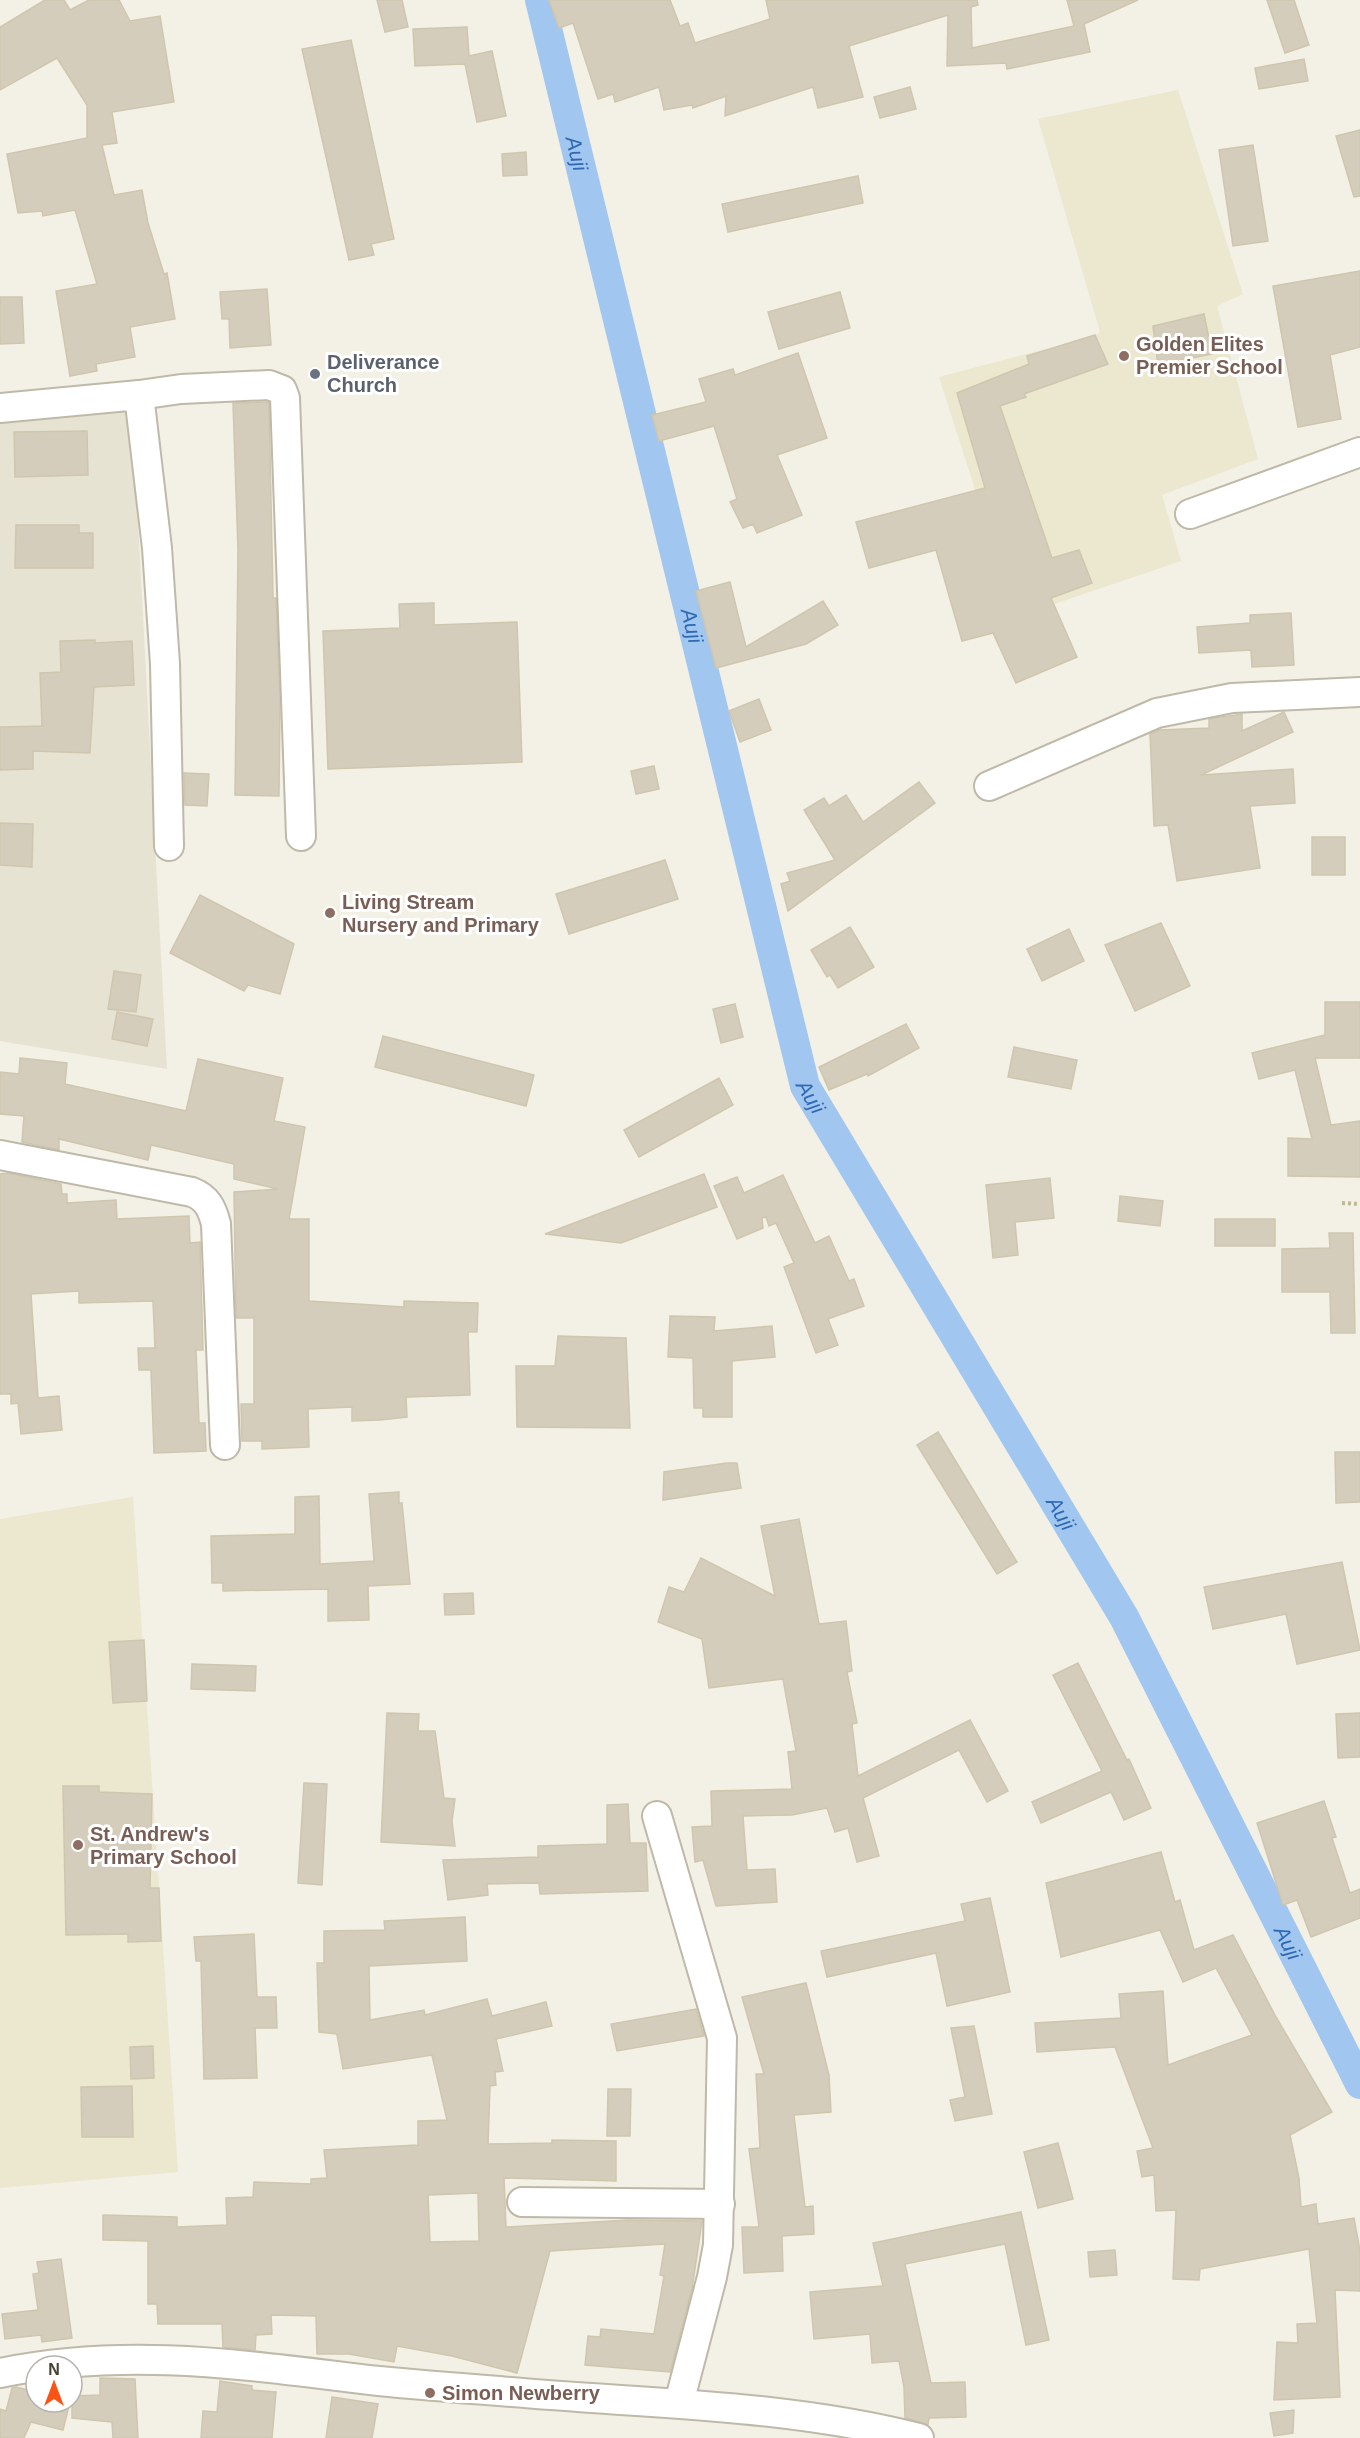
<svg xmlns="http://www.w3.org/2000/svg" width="1360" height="2438" viewBox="0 0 1360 2438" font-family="Helvetica,sans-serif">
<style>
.residential{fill:#e7e3d3}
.education{fill:#ece7cf}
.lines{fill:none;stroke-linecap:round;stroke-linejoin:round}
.canal{stroke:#a1c6f0;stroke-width:30}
.building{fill:#d4cdbb;stroke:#cfc6ae;stroke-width:1.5;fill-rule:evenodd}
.street-casing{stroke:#beb9a8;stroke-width:32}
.path{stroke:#c0b799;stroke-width:4;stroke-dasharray:3 3;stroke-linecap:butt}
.street{stroke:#fff;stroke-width:28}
.education-dot{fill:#8d6e63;stroke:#fff;stroke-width:2}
.worship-dot{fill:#6b7280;stroke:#fff;stroke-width:2}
.labels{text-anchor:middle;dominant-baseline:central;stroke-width:6;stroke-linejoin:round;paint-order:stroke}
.education-label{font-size:20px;font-weight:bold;fill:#785e54;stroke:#fff;text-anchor:start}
.worship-label{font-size:20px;font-weight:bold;fill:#5b616d;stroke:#fff;text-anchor:start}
.water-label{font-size:21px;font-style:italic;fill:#2e69b1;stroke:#fff}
</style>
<rect width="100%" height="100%" fill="#f3f0e5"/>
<!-- residential -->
<polygon class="residential" points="132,408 167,1069 0,1041 0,416"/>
<!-- education -->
<g class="education">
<polygon points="1178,90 1243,294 1217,306 1258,459 1162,495 1181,561 1016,617 939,377 1095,336 1100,332 1038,119"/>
<polygon points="133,1497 178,2172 0,2188 0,1519"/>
</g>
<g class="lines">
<!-- canal -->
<path class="canal" id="s1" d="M540 0 805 1086 1124 1617 1360 2084"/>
</g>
<!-- building -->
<g class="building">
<polygon points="45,0 64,0 70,10 89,0 119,0 130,21 160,16 174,102 112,112 117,143 102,145 114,195 142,190 148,223 164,274 167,273 175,319 130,327 135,357 96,364 97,371 70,376 56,291 97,284 75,210 43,216 42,211 18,213 7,154 87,138 87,105 57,58 0,90 0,27"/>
<polygon points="377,0 402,0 408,27 385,32"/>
<polygon points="549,0 670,0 680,26 688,23 695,43 770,19 766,0 977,0 978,5 971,7 972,48 1074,26 1067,0 1138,0 1084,24 1090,52 1007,69 1006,63 947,66 948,15 849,46 863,97 818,108 813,87 725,116 726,96 693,108 692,105 664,110 659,87 615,102 613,94 598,99 573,23 559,28"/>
<polygon points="1267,0 1294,0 1309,45 1285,53"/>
<polygon points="467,27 469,56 492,51 506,116 477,122 465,64 415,66 413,29"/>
<polygon points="351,40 394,239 371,244 374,255 349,260 302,49"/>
<polygon points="1304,59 1308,81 1259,89 1255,68"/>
<polygon points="910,87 916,109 880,118 874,97"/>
<polygon points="1360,130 1360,196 1354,197 1336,136"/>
<polygon points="1253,145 1268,241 1233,246 1219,150"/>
<polygon points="526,152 527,175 503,176 502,154"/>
<polygon points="858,176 863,203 728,232 722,204"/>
<polygon points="1360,271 1360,347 1330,355 1341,419 1298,427 1273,286"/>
<polygon points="267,289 271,345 230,348 229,319 222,319 220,292"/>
<polygon points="840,292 850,328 779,349 768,312"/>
<polygon points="0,297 22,297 24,343 0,344"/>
<polygon points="1204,314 1212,354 1158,365 1153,326"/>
<polygon points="1095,335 1108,364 1024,394 1026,397 1000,406 1052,558 1079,550 1092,583 1051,598 1077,657 1016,683 993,633 962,641 936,550 869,568 856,522 985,488 957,393 1029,364 1027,356"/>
<polygon points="798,353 827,438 777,455 802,515 757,533 753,524 743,528 730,502 737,499 714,426 659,441 652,415 706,402 699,379 733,369 735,375"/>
<polygon points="266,402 269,403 273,598 276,598 280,700 279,796 235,795 238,550 233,403"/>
<polygon points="87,431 88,475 15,477 14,432"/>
<polygon points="16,525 79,525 79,533 93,533 93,568 15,568"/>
<polygon points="730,582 746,647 823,601 838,625 806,644 716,668 696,591"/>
<polygon points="434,603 434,625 517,622 522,762 328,769 323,631 400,628 399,604"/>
<polygon points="1291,613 1294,665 1252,667 1251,650 1199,653 1197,627 1250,623 1250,615"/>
<polygon points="95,640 95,643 132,641 134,685 94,687 90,753 33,751 33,769 0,770 0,727 42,726 40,673 61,672 60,641"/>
<polygon points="759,699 771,730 740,742 729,711"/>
<polygon points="1284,712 1293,732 1201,775 1293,769 1295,803 1250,806 1260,868 1177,881 1168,825 1154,826 1150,734 1160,730 1209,728 1209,719 1242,714 1242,731"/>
<polygon points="654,766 659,789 636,794 631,771"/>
<polygon points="184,773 209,774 207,806 185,805"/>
<polygon points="919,782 935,803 788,911 781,884 790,881 787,873 835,860 804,810 824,798 829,806 846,795 863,822"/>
<polygon points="0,823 33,824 32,867 0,865"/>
<rect x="1312" y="837" width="33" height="38"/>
<polygon points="665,860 678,899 569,934 556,894"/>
<polygon points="200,895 294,944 280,994 248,985 244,991 170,953"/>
<polygon points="1161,923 1190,986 1135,1011 1105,945"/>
<polygon points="850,927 874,967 838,988 830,975 827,977 811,950"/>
<polygon points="1069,929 1084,961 1042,981 1027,949"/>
<polygon points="114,971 141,975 136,1012 108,1009"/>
<polygon points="1325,1002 1360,1002 1360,1058 1315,1058 1331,1125 1360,1121 1360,1177 1288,1176 1288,1138 1312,1139 1295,1070 1259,1079 1252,1053 1325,1035"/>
<polygon points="735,1004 743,1037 721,1043 713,1009"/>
<polygon points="117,1012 153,1019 147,1046 112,1039"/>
<polygon points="906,1024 919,1048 868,1076 867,1074 829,1090 819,1067"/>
<polygon points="383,1036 534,1075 526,1106 375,1067"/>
<polygon points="1014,1047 1077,1060 1071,1089 1008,1077"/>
<polygon points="20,1058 67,1063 65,1084 186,1111 198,1059 283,1078 274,1121 305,1127 289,1219 309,1219 309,1301 404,1307 404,1301 478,1303 477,1332 468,1332 470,1395 406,1397 407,1417 380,1420 352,1421 352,1407 308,1409 309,1447 262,1449 262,1441 242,1441 241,1404 254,1404 254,1318 236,1318 234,1192 278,1189 234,1179 234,1164 151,1145 148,1160 59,1139 59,1150 22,1142 24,1116 0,1114 0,1072 19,1074"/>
<polygon points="719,1078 733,1105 639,1157 624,1130"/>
<polygon points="8,1173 61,1184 62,1194 67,1194 67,1203 116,1200 117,1219 189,1216 190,1243 200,1242 203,1350 196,1350 199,1423 205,1423 206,1451 154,1453 151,1370 139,1370 138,1348 155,1348 153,1301 79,1303 79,1291 31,1294 38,1398 59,1396 62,1430 21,1434 18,1403 11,1404 11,1394 0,1394 0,1174"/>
<polygon points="704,1174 717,1207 621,1243 545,1234"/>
<polygon points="783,1175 815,1243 829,1236 849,1281 854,1279 864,1306 828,1319 838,1345 816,1353 784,1267 794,1263 776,1223 769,1226 766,1217 762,1218 763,1228 737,1239 714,1186 737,1177 744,1193"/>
<polygon points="1050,1178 1054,1218 1015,1222 1018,1255 993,1258 986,1185"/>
<polygon points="1120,1196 1163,1201 1160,1226 1118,1221"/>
<rect x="1215" y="1219" width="60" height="27"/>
<polygon points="1329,1233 1353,1233 1355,1333 1331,1333 1330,1292 1282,1292 1282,1249 1330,1248"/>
<polygon points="670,1316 715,1317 714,1331 772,1326 775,1357 732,1361 732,1417 703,1417 703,1408 694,1408 693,1358 668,1357"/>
<polygon points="558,1336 626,1338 630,1428 517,1427 516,1366 555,1366"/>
<polygon points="938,1432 1017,1562 997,1574 917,1445"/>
<polygon points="1335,1452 1360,1452 1360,1502 1336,1503"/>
<polygon points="727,1463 737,1463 741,1488 663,1500 664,1472"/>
<polygon points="399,1492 399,1503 402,1503 410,1584 368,1586 369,1620 328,1621 328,1589 223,1591 223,1583 212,1583 211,1536 295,1534 295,1497 319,1496 320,1564 374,1561 369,1494"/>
<polygon points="799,1519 819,1624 846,1621 852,1671 847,1672 857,1723 852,1724 858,1776 970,1720 1008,1791 987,1802 959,1750 863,1798 879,1856 857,1862 848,1828 835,1832 827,1808 792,1815 743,1816 747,1870 775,1869 777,1902 716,1906 703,1860 695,1862 692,1827 712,1826 711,1791 792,1789 788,1752 796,1751 783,1679 709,1688 702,1639 658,1622 669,1587 684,1592 701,1558 775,1596 761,1526"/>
<polygon points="1342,1562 1360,1650 1297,1664 1286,1614 1213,1629 1204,1587"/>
<polygon points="473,1593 474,1614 445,1615 444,1594"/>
<polygon points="144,1640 147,1701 113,1703 109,1642"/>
<polygon points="1078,1663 1127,1760 1129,1759 1151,1808 1124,1820 1111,1792 1041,1823 1032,1802 1102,1771 1053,1675"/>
<polygon points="192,1664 256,1666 255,1691 191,1689"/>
<polygon points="387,1713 419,1714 418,1731 435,1731 444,1798 455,1799 452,1821 455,1846 381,1842"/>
<polygon points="1360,1713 1360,1757 1338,1758 1336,1714"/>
<polygon points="304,1783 327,1784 322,1885 298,1883"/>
<polygon points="63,1786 99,1786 99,1792 152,1794 150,1888 159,1888 161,1941 128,1942 128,1934 66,1935"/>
<polygon points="1324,1801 1336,1837 1332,1838 1350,1893 1360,1889 1360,1918 1311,1937 1297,1900 1283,1905 1257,1823"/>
<polygon points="628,1804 630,1843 646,1843 648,1891 540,1894 539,1883 487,1884 488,1895 448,1900 443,1860 538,1857 538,1846 607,1844 607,1805"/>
<polygon points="1161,1852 1175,1902 1180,1900 1194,1950 1233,1935 1276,2017 1332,2112 1290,2135 1299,2178 1301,2207 1316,2204 1318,2224 1354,2218 1360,2251 1360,2291 1335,2290 1340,2397 1274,2400 1277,2342 1298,2343 1297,2324 1317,2323 1309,2249 1200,2269 1199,2280 1173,2279 1176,2210 1156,2211 1154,2175 1142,2177 1137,2151 1153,2148 1115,2047 1037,2052 1035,2023 1121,2018 1119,1994 1163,1991 1168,2065 1252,2035 1216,1968 1183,1982 1160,1930 1061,1957 1046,1883"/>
<polygon points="990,1898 1010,1992 947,2006 936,1953 827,1977 821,1951 965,1921 961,1904"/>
<path d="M465 1917 467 1961 369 1966 370 2020 424 2010 425 2015 487 1999 492 2016 546 2002 552 2026 496 2039 503 2071 495 2072 496 2085 490 2086 488 2144 552 2143V2140L616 2141V2181L504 2178 506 2227 628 2220 702 2221 692 2289 670 2372 585 2365 588 2336 600 2337 601 2329 654 2334 664 2276 660 2275 665 2244 550 2251 517 2373 452 2356 397 2346 394 2362 349 2354H317L316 2316 271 2315 272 2334 256 2335 255 2350 223 2347 222 2324H158L157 2304H148V2241L103 2240V2215L177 2217V2227L227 2225 226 2198 253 2197 254 2182 311 2184V2179L327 2178 324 2150 418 2145V2121L447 2120 432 2055 343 2069 337 2034 319 2032 317 1963H324V1931L385 1930 384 1921ZM478 2193 479 2241 430 2242 428 2195Z"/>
<polygon points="254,1934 257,1997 276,1997 277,2028 255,2028 257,2078 204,2079 201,1961 196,1961 194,1937"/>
<polygon points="806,1983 829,2075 831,2112 794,2115 805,2207 813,2206 814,2234 782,2236 783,2271 744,2273 742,2227 759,2227 749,2149 760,2148 756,2074 764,2074 742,1997"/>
<polygon points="696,2009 704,2036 617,2051 611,2024"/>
<polygon points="974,2026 992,2114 955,2121 950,2100 965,2097 951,2028"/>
<polygon points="153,2046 154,2078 131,2079 130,2047"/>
<polygon points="132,2086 133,2137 82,2137 81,2087"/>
<polygon points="608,2089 631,2089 630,2136 607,2136"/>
<polygon points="1058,2143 1073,2199 1038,2208 1024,2152"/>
<polygon points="1021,2212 1049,2340 1026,2345 1005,2244 905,2264 931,2383 965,2382 966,2417 929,2418 928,2425 905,2418 904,2387 899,2361 872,2363 870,2334 814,2339 810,2292 883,2286 873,2243"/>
<polygon points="1115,2250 1117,2275 1090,2277 1088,2252"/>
<polygon points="61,2259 72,2338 42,2342 41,2335 5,2339 2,2314 38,2310 33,2274 39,2273 37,2262"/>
<polygon points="100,2378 135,2379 138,2438 113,2438 112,2422 72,2418 72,2396 100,2395"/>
<polygon points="220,2381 252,2386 252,2390 276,2392 272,2438 201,2438 203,2411 217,2412"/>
<polygon points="16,2387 36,2392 36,2402 70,2402 63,2430 31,2422 24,2438 0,2438 0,2409 6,2411 12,2388"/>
<polygon points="332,2397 378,2404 372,2438 326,2438"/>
<polygon points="1294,2410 1293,2433 1274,2436 1270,2413"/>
</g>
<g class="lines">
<defs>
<g id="street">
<polyline points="139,395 181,389 269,385 282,390 285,398 301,836"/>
<polyline points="0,408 139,395 157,548 165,664 169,846"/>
<polyline points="1190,514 1360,452"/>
<polyline points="989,786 1157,713 1232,698 1360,692"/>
<path d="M0 1155 192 1192C207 1198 212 1208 216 1224L225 1445"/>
<polyline points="657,1816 722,2038 718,2245 712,2277 679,2403"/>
<polyline points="522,2202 720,2204"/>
<path d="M0 2373C131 2346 249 2366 379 2381 419 2385 459 2388 499 2391 640 2404 781 2403 919 2438"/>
</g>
</defs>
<!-- street casing -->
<use href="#street" class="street-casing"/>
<!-- path -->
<polyline class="path" points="1342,1203 1360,1204"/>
<!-- street -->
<use href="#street" class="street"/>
</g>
<!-- markers -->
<g class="education-dot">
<circle cx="1124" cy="356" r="6"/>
<circle cx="330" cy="913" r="6"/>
<circle cx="78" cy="1845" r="6"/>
<circle cx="430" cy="2393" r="6"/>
</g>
<circle class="worship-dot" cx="315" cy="374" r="6"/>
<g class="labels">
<!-- education labels -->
<g class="education-label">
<text x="1136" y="344">Golden Elites<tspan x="1136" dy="23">Premier School</tspan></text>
<text x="342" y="902">Living Stream<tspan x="342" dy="23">Nursery and Primary</tspan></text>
<text x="90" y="1834">St. Andrew's<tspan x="90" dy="23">Primary School</tspan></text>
<text x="442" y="2393">Simon Newberry</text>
</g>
<!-- worship labels -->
<g class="worship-label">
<text x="327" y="362">Deliverance<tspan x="327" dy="23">Church</tspan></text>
</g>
<!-- water labels -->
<g class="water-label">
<text stroke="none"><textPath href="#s1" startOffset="158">Auji</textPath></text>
<text stroke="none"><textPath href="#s1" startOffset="644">Auji</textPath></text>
<text stroke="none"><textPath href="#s1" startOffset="1130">Auji</textPath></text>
<text stroke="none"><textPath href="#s1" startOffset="1616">Auji</textPath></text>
<text stroke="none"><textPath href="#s1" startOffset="2102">Auji</textPath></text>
</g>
</g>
<!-- north arrow -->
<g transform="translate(54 2384)"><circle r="28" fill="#ffffff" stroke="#b5b3ae" stroke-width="1.5"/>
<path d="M0-4.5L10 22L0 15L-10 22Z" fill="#fa5415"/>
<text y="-9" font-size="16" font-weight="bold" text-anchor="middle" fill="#454135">N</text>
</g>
</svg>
